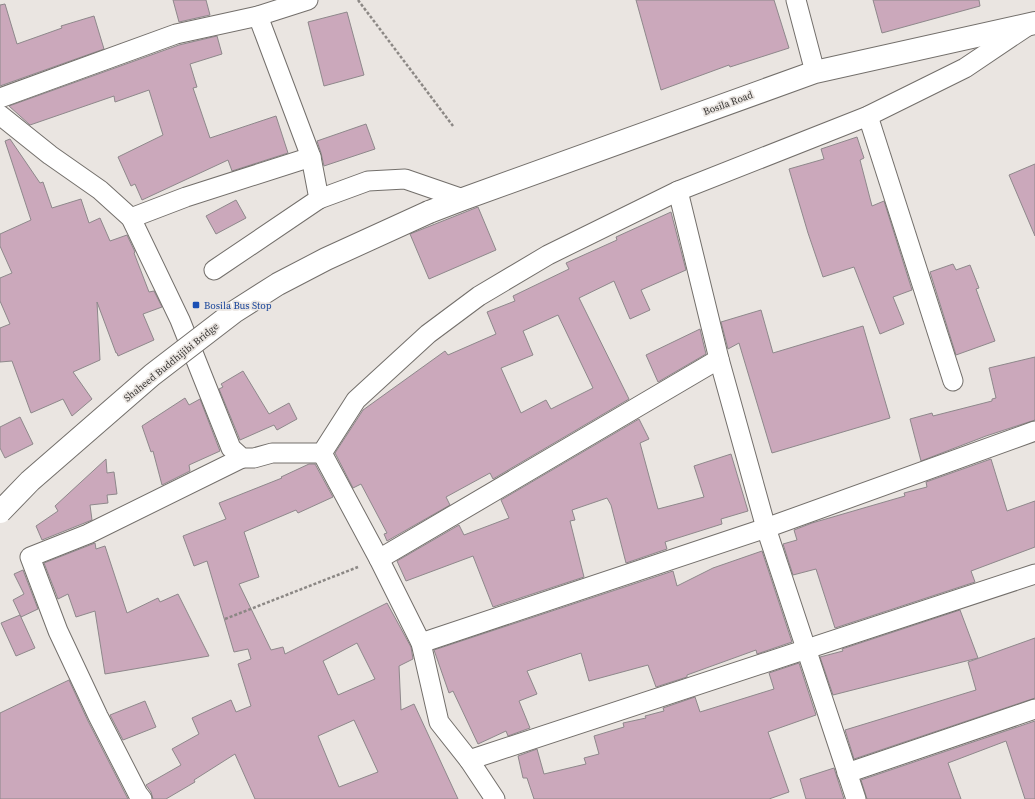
<svg xmlns="http://www.w3.org/2000/svg" width="1035" height="799" viewBox="0 0 1035 799" font-family="'Source Serif 4',serif">
<style>
.building{fill:#cba8bb;stroke:#8e888b;fill-rule:evenodd}
.lines{fill:none;stroke-linecap:round;stroke-linejoin:round}
.street-casing{stroke:#736f6b;stroke-width:21}
.secondary-casing{stroke:#736f6b;stroke-width:24}
.path{stroke:#8b8784;stroke-width:2.5;stroke-dasharray:3 2;stroke-linecap:butt}
.street{stroke:#fff;stroke-width:19}
.secondary{stroke:#fff;stroke-width:22}
.secondary-bridge-casing{stroke:#736f6b;stroke-width:24;stroke-linecap:butt}
.secondary-bridge{stroke:#fff;stroke-width:22}
.transit-dot{fill:#1a4fb4;stroke:#eae5e1;stroke-width:1.5}
.labels{text-anchor:middle;dominant-baseline:central;stroke-width:3.5;stroke-linejoin:round;paint-order:stroke}
.street-label{font-size:10px;fill:#363432;stroke:#eae5e1}
.transit-label{font-size:10px;fill:#164399;stroke:#eae5e1;text-anchor:start}
</style>
<rect width="100%" height="100%" fill="#eae5e1"/>
<!-- building -->
<g class="building">
<polygon points="173,0 206,0 210,15 179,22"/>
<polygon points="636,0 774,0 789,48 730,67 729,65 661,90"/>
<polygon points="873,0 979,0 980,6 882,33"/>
<polygon points="5,4 17,44 62,28 61,26 94,16 104,49 0,86 0,5"/>
<polygon points="347,12 364,75 324,86 308,22"/>
<polygon points="217,36 222,54 190,64 197,87 193,88 210,138 276,116 288,153 232,171 228,160 142,200 135,184 131,186 118,157 163,135 149,90 115,102 114,96 30,125 9,106 179,45"/>
<polygon points="366,124 375,149 324,166 321,153 317,141"/>
<polygon points="857,137 864,158 860,160 872,206 884,201 912,290 893,297 904,324 880,334 854,267 823,277 808,233 789,169 824,159 821,149"/>
<polygon points="10,139 40,183 43,182 52,208 81,199 89,223 100,218 110,241 127,235 135,252 134,253 149,292 154,291 162,307 143,314 154,340 118,356 117,353 116,353 97,302 100,360 73,372 92,399 72,416 63,399 31,413 12,361 0,362 0,328 10,324 0,301 0,278 12,273 0,246 0,234 31,220 5,141"/>
<polygon points="1035,164 1035,236 1009,175"/>
<polygon points="236,200 246,218 216,234 206,216"/>
<polygon points="478,207 496,250 429,279 410,234"/>
<path d="M671 212 686 270 641 290 650 310 630 319 614 281 579 298 629 399 493 479 490 473 446 497 450 505 387 541 384 534 387 533 361 484 353 488 335 453 363 410 445 351 448 355 496 334 487 312 515 301 513 296 569 269 566 263 617 240 616 237ZM558 315 593 388 551 409 546 400 521 413 501 368 533 355 523 331Z"/>
<polygon points="953,264 956,270 970,265 979,288 976,289 995,341 956,355 930,272"/>
<polygon points="761,310 773,353 863,326 890,418 772,453 739,343 728,349 721,322"/>
<polygon points="700,329 706,354 658,382 646,355"/>
<polygon points="1035,357 1035,420 986,436 921,461 910,419 932,413 933,416 992,401 992,399 996,398 989,368"/>
<polygon points="243,371 269,414 289,403 297,419 277,430 274,425 240,440 219,389 223,387 221,384"/>
<polygon points="185,398 189,405 200,399 220,451 189,465 190,471 162,485 153,451 151,452 142,426"/>
<polygon points="20,417 33,444 5,458 0,448 0,427"/>
<polygon points="639,419 649,439 640,443 658,509 704,497 694,466 731,454 748,511 721,519 722,524 665,542 667,549 626,563 611,505 607,498 572,510 575,520 570,521 584,577 493,607 473,556 406,581 397,561 459,525 464,535 509,518 501,500"/>
<polygon points="106,459 107,473 114,472 117,494 107,495 108,503 90,505 92,520 42,540 36,526 58,511 55,506"/>
<polygon points="991,459 1007,511 1035,501 1035,547 971,571 975,582 835,628 816,569 793,575 783,544 797,540 794,530 812,523 905,496 904,493 927,487 926,482"/>
<path d="M309 464H315L333 497 298 513 296 510 244 532 259 577 239 584 271 650 283 647 285 654 387 603 411 647 413 659 399 666 401 710 414 704 458 799H255L235 754 194 780 195 782 166 799H153L151 792 146 785 181 765 172 749 199 734 192 718 231 700 236 712 251 706 238 664 251 659 248 649 234 652 207 561 194 566 183 536 226 519 219 503 282 478 281 477ZM357 643 375 679 338 695 323 661ZM354 720 378 772 339 787 318 736Z"/>
<polygon points="95,543 96,549 105,546 127,613 158,598 160,602 178,594 209,656 105,674 95,611 76,617 68,594 58,599 44,563"/>
<polygon points="762,551 792,642 757,654 756,650 687,675 687,677 656,687 648,665 589,681 581,653 527,671 537,694 519,701 530,728 508,736 506,731 478,744 453,691 449,693 434,650 673,571 677,586 713,568"/>
<polygon points="23,570 38,609 21,617 13,600 24,594 14,574"/>
<polygon points="960,610 978,658 833,695 820,657 843,651 842,649"/>
<polygon points="20,615 35,648 16,656 1,623"/>
<polygon points="1035,638 1035,698 854,759 845,730 976,690 968,662"/>
<polygon points="799,663 816,715 768,732 789,792 769,799 534,799 527,778 523,778 518,756 537,749 544,774 586,764 584,758 599,754 594,736 624,727 623,723 646,718 645,716 664,711 663,708 695,697 700,712 774,689 769,673"/>
<polygon points="69,680 88,721 128,799 0,799 0,713"/>
<polygon points="145,701 156,727 123,740 110,715"/>
<polygon points="1035,721 1035,799 1025,799 1006,741 948,763 961,799 867,799 861,780"/>
<polygon points="834,768 844,799 806,799 800,779"/>
</g>
<g class="lines">
<defs>
<g id="street">
<polyline points="796,0 815,72"/>
<polyline points="0,98 176,34 258,16 308,0"/>
<polyline points="0,115 50,155 100,190 131,218 180,320 231,448 242,458 254,458 272,453 322,453 356,400 428,334 479,296 548,255 678,191 868,116 965,68 1026,27"/>
<polyline points="868,116 953,381"/>
<polyline points="678,191 719,359 766,528 856,799"/>
<polyline points="319,199 368,181 405,179 463,199"/>
<polyline points="131,218 186,197 311,157"/>
<polyline points="214,270 319,199 311,157 258,16"/>
<polyline points="322,453 379,559 421,643 439,722 469,760 495,799"/>
<polyline points="379,559 719,359"/>
<polyline points="421,643 766,528 1035,431"/>
<polyline points="469,760 1035,574"/>
<polyline points="847,773 1035,709"/>
<polyline points="142,799 138,794 98,716 58,631 30,557 88,534 242,458"/>
</g>
<polyline id="secondary" points="429,212 463,199 815,72 1035,23"/>
</defs>
<!-- street casing -->
<use href="#street" class="street-casing"/>
<!-- secondary casing -->
<use href="#secondary" class="secondary-casing"/>
<!-- path -->
<g class="path">
<polyline points="358,0 453,126"/>
<polyline points="225,619 358,567"/>
</g>
<!-- street -->
<use href="#street" class="street"/>
<!-- secondary -->
<use href="#secondary" class="secondary"/>
<defs>
<polyline id="secondary-bridge" points="0,512 30,481 152,375 234,312 278,284 326,259 429,212"/>
</defs>
<!-- secondary-bridge casing -->
<use href="#secondary-bridge" class="secondary-bridge-casing"/>
<!-- secondary-bridge -->
<use href="#secondary-bridge" class="secondary-bridge"/>
</g>
<!-- markers -->
<rect class="transit-dot" x="192" y="301" width="8" height="8" rx="2"/>
<g class="labels">
<!-- street labels -->
<g class="street-label">
<text transform="translate(728 103) rotate(-20)">Bosila Road</text>
<text transform="translate(171 362) rotate(-39)">Shaheed Buddhijibi Bridge</text>
</g>
<!-- transit labels -->
<g class="transit-label">
<text x="204" y="305">Bosila Bus Stop</text>
</g>
</g>
</svg>
